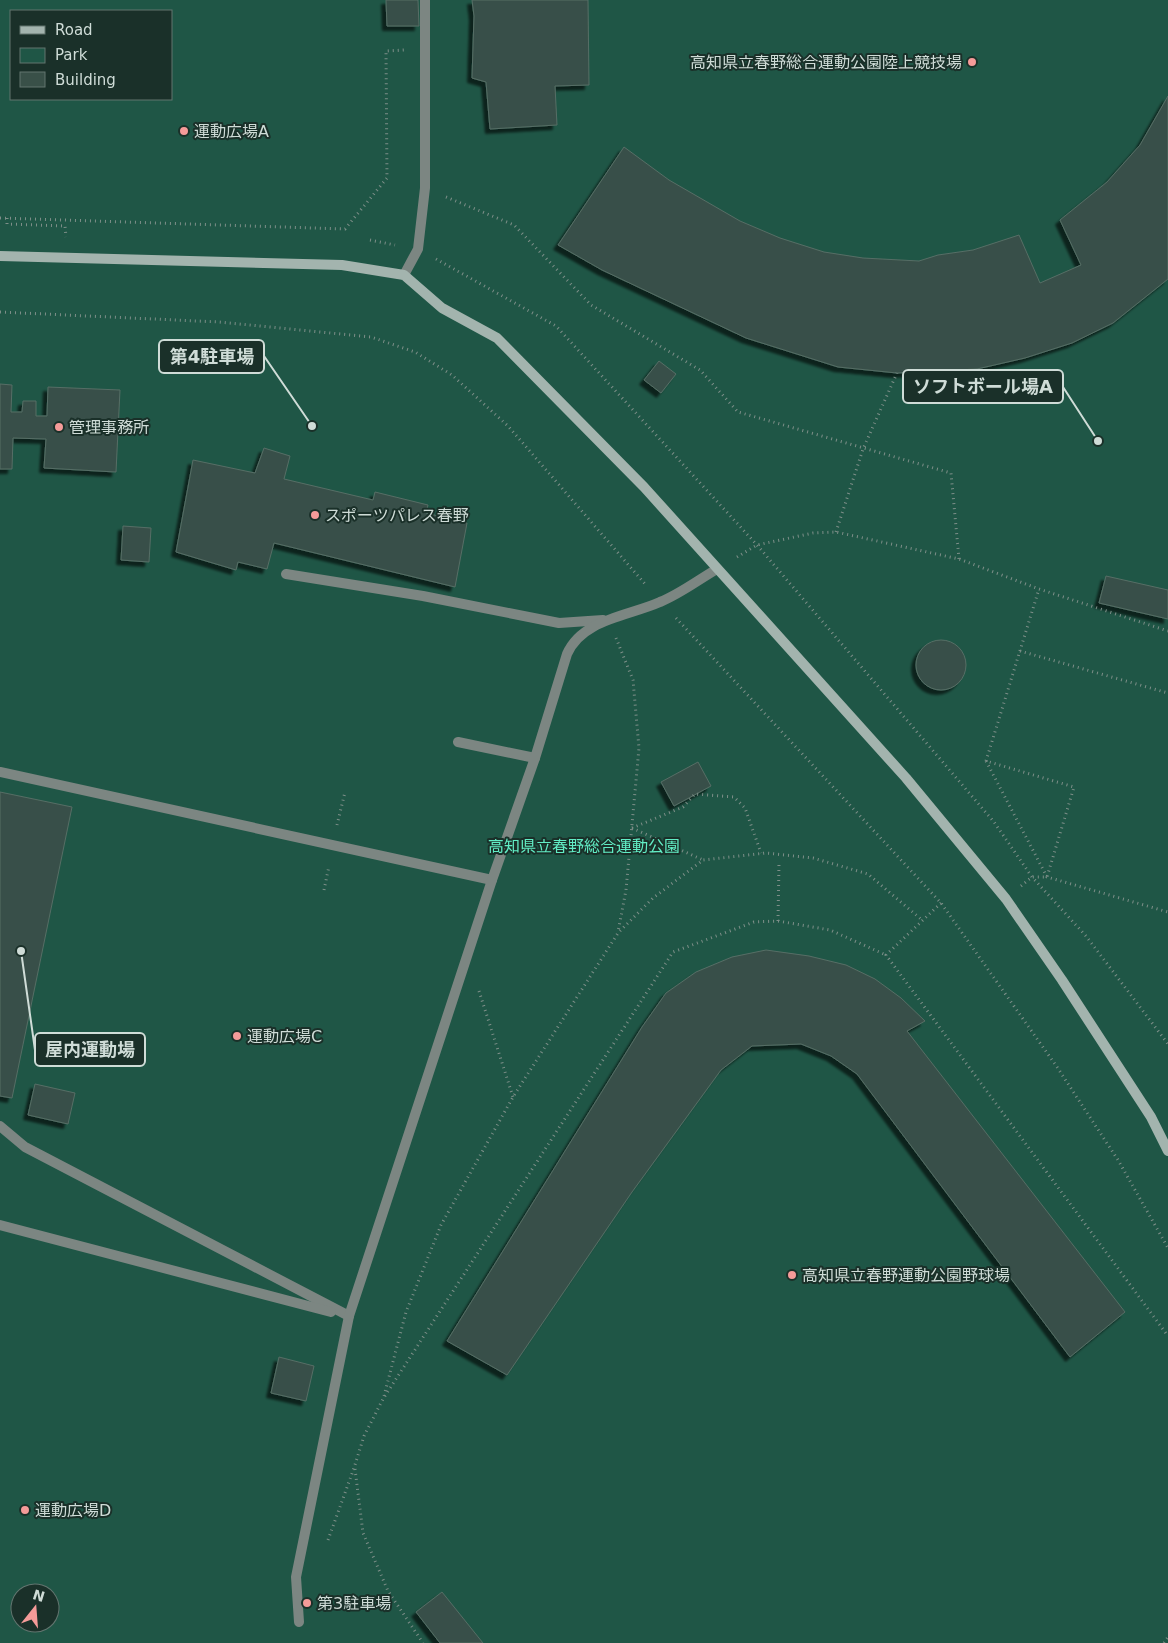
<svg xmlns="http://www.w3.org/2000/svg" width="1168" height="1643" viewBox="0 0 1168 1643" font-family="'DejaVu Sans','Noto Sans JP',sans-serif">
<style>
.green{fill:#1f5646;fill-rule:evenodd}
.building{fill:#395048;stroke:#566e66;filter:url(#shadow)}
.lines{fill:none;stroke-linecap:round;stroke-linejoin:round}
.path{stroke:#7e8f89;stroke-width:3;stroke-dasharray:1 4;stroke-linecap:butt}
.lane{stroke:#7c8682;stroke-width:10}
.secondary{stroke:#a3b4ae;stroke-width:10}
.poi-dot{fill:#f59b99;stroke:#1a3029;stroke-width:2}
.labels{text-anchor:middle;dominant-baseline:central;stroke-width:4;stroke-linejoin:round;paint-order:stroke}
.poi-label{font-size:16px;fill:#cfdcd7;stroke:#1a3029;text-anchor:start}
.park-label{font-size:16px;fill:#62edc5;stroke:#1a3029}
.leader{fill:none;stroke:#cfdcd7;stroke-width:2}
.callout-dot{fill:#cfdcd7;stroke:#1a3029;stroke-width:2}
.callout{fill:#1a3029;stroke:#cfdcd7;stroke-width:2}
.callout-label{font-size:18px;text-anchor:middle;font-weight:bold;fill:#cfdcd7}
</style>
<defs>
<filter id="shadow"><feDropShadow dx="-4.5" dy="4.5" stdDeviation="1" flood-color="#0009"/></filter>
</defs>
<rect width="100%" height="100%" fill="#243a33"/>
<!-- green -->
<path class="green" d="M0 0H1168V1643H0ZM11 11H171V99H11ZM20 1593H50V1623H20Z"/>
<!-- building -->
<g class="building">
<polygon points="386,0 418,0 419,26 387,26"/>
<polygon points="472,0 588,0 589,85 555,86 557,125 490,129 486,82 472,78 474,16"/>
<polygon points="1168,96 1168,279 1113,323 1072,343 1025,358 977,369 897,373 838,367 746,338 602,270 558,245 624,147 669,180 740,221 780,238 824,252 863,258 919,261 938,255 973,250 1019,235 1040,283 1081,265 1060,220 1107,182 1140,145"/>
<polygon points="659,361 676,374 661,393 644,380"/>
<polygon points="0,384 12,385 11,412 22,412 23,401 36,401 36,416 47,416 48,387 120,390 116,472 44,468 46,439 13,438 12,469 0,469"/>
<polygon points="264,448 290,456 284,479 373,500 375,492 428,505 426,513 467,523 455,587 274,543 267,569 238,562 236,570 176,552 193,460 255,473"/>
<polygon points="123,526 151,528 149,562 121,560"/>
<polygon points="1106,576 1168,590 1168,619 1099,603"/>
<circle cx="941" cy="665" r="25"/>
<polygon points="698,762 711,786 674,806 661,782"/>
<polygon points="0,792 72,807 12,1098 0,1096"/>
<polygon points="766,950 809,956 846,965 875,979 901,998 925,1021 907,1031 1125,1312 1070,1357 857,1074 831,1056 801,1044 752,1046 721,1070 632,1192 507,1375 447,1341 642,1027 666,993 696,972 732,957"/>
<polygon points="35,1084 75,1093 68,1124 28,1115"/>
<polygon points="279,1357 314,1366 306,1401 271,1393"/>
<polygon points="442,1592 483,1643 440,1643 416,1612"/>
</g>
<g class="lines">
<!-- path -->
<g class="path">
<polyline points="446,197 514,225 591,305 700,370 738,412 951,473 959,559"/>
<polyline points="0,218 345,229 387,178 386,51 405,50"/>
<polyline points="7,218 7,224 65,226 66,237"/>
<polyline points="370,240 395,245"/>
<polyline points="436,259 556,326 757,545 994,822 1032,877 1086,936 1168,1044"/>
<polyline points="0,312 219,322 371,337 415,352 452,375 508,426 645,584"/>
<polyline points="836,532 863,449 897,373"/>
<polyline points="737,557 757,545 813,533 836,532 959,559 1039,589 1168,631"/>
<polyline points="676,618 941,903 1057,1067 1118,1160 1168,1248"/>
<polyline points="616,638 633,680 639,748 626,890 618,932"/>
<polyline points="1020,651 1168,693"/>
<polyline points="986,761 1039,589"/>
<polyline points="337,825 345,792"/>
<polyline points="632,828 683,807 695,794 734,797 745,808 761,853"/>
<polyline points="632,828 703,860"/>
<polyline points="1021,886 1032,877 1047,877 1074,787 986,761 1047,877 1168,912"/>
<polyline points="324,890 329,866"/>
<polyline points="941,903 886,955 1168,1336"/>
<polyline points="778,921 779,862"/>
<polyline points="479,991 513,1097"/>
<polyline points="384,1396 406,1312 441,1225 513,1097 618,933 653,898 703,860 766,853 813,858 868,874 922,920"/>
<polyline points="355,1469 363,1533 388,1591 423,1643"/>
<polyline points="328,1540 354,1468 364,1436 383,1399 673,952 754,922 778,921 830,930 886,955"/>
<polyline points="1164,1643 1168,1637"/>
</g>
<!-- lane -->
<g class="lane">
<polyline points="404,275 418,249 425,188 425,0"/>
<polyline points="286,574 423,596 559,623 603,620"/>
<polyline points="458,742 535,758"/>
<polyline points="0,772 492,880"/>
<polyline points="0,1126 25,1147 349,1316"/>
<polyline points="0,1225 331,1312"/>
<path d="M299 1622 296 1577 349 1316 492 880 535 758 567 654C582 619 629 616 660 602 680 594 698 580 717 569"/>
</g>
<!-- secondary -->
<polyline class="secondary" points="0,256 342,265 404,275 442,308 497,338 644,487 906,778 1006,899 1062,980 1151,1117 1168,1151"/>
</g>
<!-- markers -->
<g class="poi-dot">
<circle cx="972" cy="62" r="5"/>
<circle cx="184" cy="131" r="5"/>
<circle cx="59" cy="427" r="5"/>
<circle cx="315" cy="515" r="5"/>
<circle cx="237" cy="1036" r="5"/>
<circle cx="792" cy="1275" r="5"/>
<circle cx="25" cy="1510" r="5"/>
<circle cx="307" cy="1603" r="5"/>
</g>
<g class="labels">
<!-- poi labels -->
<g class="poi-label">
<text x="962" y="62" text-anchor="end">高知県立春野総合運動公園陸上競技場</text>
<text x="194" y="131">運動広場A</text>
<text x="69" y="427">管理事務所</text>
<text x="325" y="515">スポーツパレス春野</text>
<text x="247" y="1036">運動広場C</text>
<text x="802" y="1275">高知県立春野運動公園野球場</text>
<text x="35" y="1510">運動広場D</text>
<text x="317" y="1603">第3駐車場</text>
</g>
<!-- park labels -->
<g class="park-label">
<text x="584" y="846">高知県立春野総合運動公園</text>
</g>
</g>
<!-- callouts -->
<path class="leader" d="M312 426L264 356M1098 441L1063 387M21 951L35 1050"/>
<g class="callout-dot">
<circle cx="312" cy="426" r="5"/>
<circle cx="1098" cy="441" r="5"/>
<circle cx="21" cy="951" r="5"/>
</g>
<g class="callout">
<rect x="159" y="340" width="105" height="33" rx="5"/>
<rect x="903" y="370" width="160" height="33" rx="5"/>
<rect x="35" y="1033" width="110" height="33" rx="5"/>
</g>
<g class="callout-label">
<text x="212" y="363">第4駐車場</text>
<text x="983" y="393">ソフトボール場A</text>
<text x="90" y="1056">屋内運動場</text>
</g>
<!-- legend -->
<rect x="10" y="10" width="162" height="90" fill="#1a3029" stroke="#62756f"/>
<rect x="20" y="26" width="25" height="8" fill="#a3b4ae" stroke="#62756f"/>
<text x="55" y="35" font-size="15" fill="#cfdcd7">Road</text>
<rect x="20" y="48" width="25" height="15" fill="#1f5646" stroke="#62756f"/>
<text x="55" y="60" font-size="15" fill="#cfdcd7">Park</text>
<rect x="20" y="72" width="25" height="15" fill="#395048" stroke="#62756f"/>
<text x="55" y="85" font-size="15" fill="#cfdcd7">Building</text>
<!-- north arrow -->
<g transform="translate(35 1608) rotate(17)"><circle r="24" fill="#1a3029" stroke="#62756f"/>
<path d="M0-4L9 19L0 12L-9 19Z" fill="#f59b99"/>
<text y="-8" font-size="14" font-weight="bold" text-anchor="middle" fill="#cfdcd7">N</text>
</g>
</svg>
